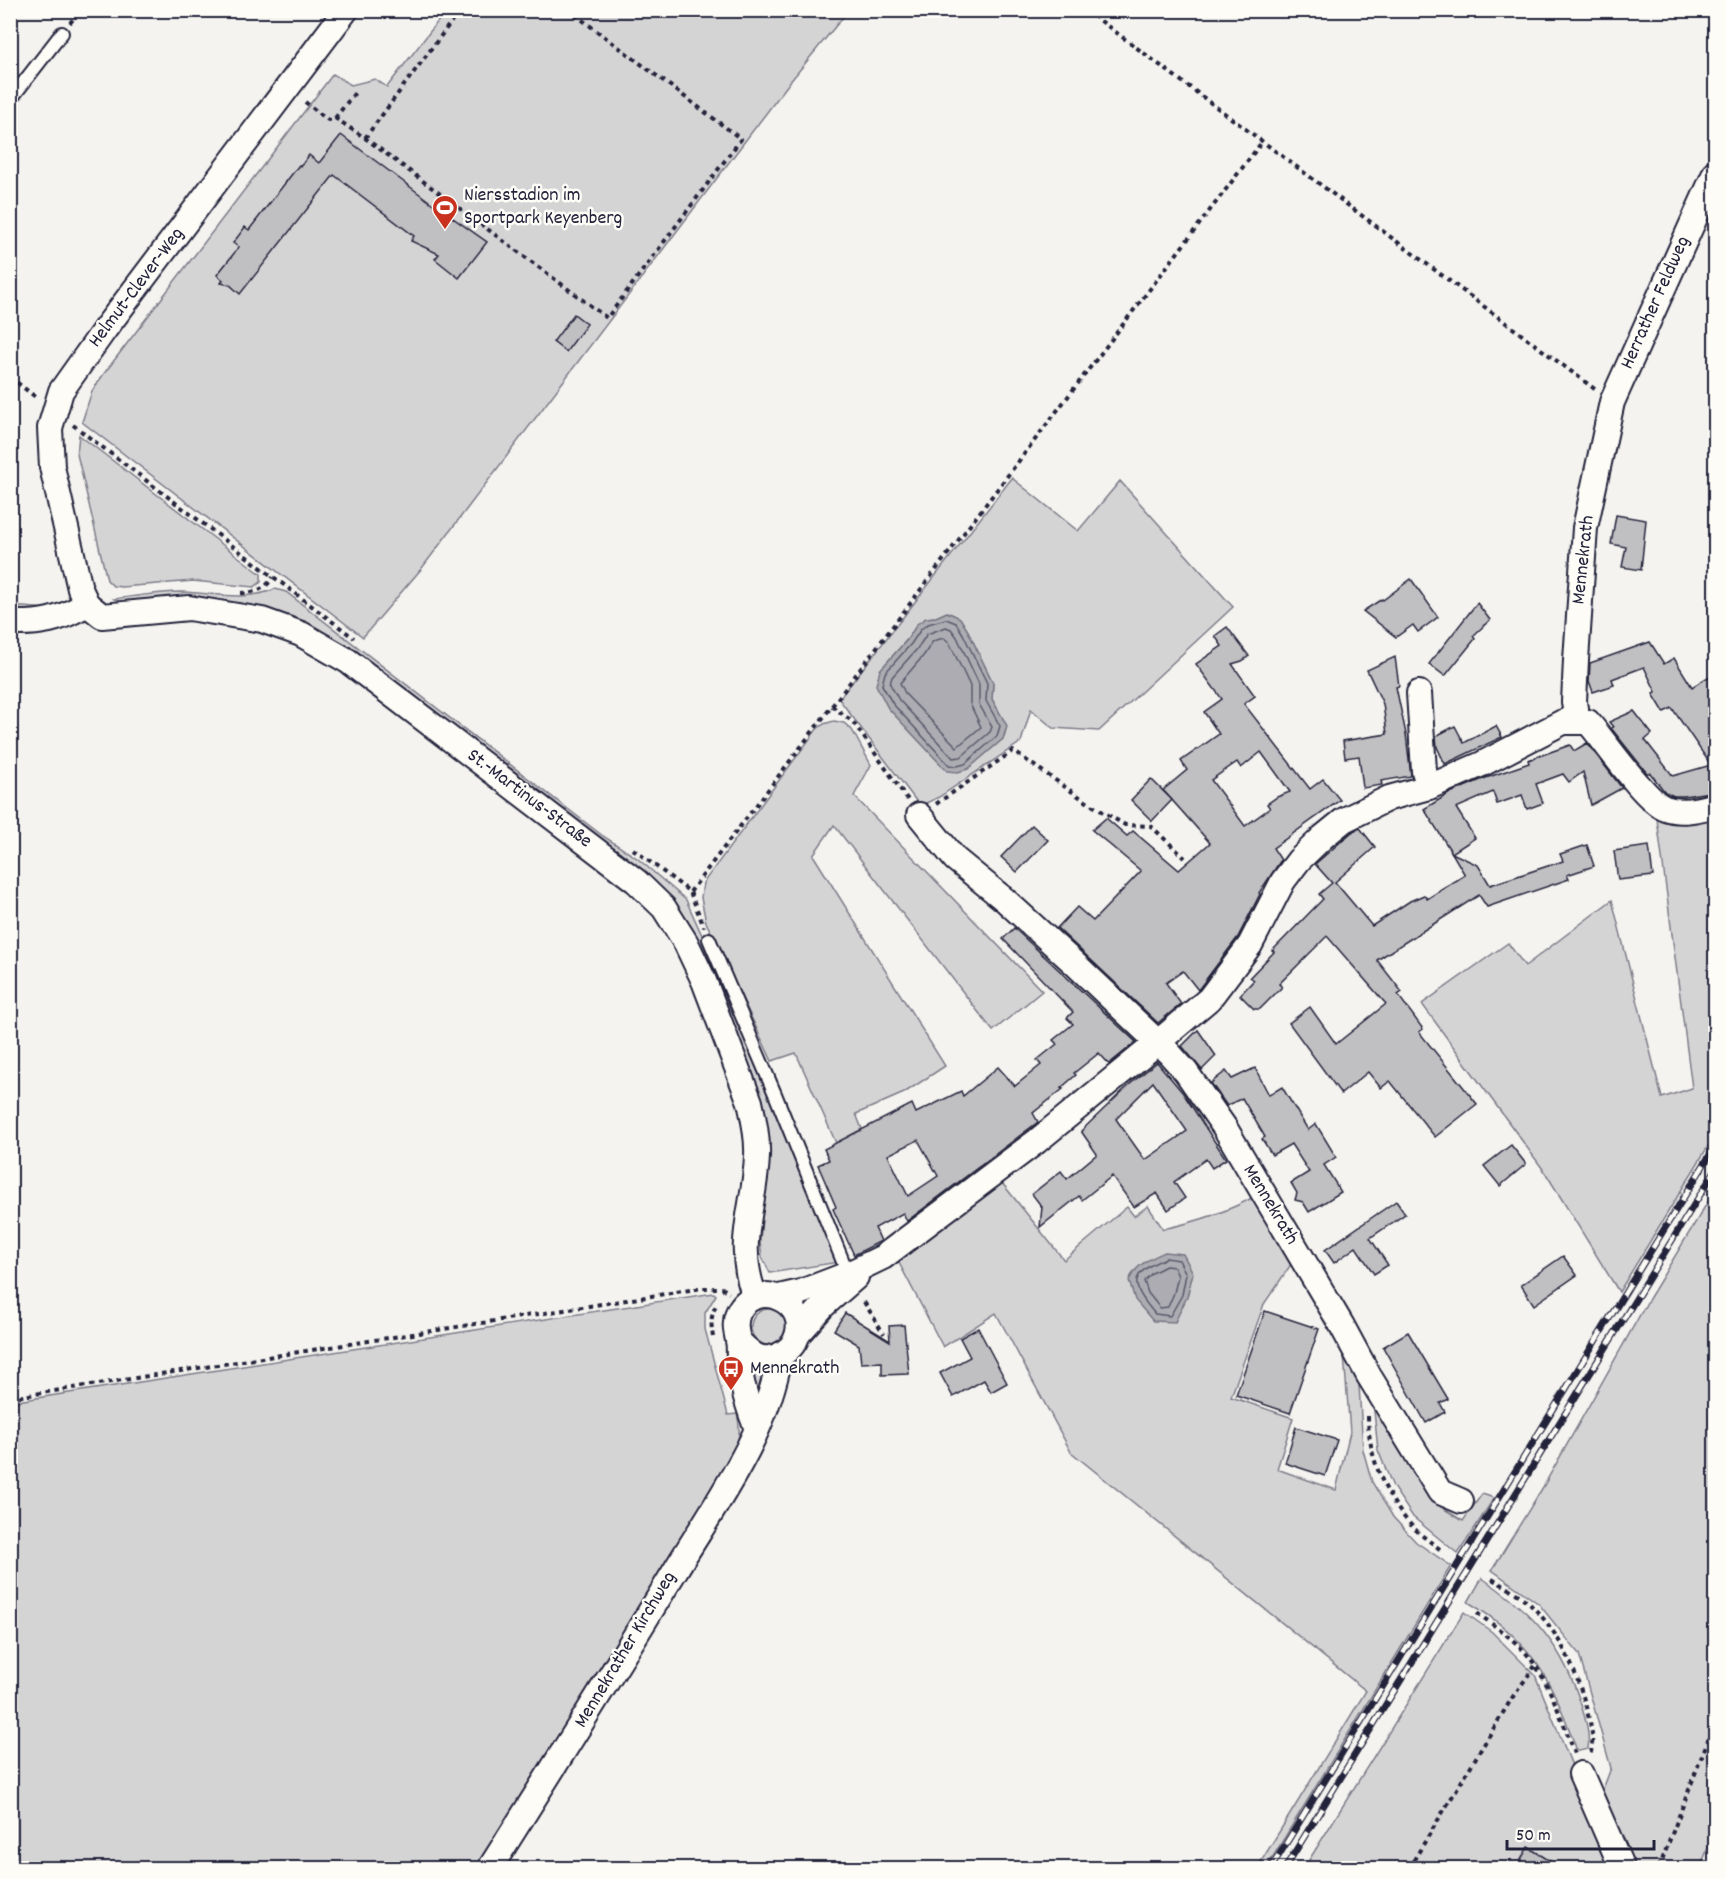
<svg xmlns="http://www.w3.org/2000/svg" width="1726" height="1879" viewBox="0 0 1726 1879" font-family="Dekko,sans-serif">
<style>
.green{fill:#d5d4d5;stroke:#7c7b88;stroke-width:1.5;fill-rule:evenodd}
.water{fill:#acacb2;stroke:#757582;stroke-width:1.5}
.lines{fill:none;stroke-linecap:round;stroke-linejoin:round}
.shore{stroke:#59596b;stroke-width:1.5}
.building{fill:#c0bfc2;stroke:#22223b;stroke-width:1.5;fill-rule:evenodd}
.service-casing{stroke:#22223b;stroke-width:16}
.minor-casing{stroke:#22223b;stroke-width:28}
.path{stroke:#22223b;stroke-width:4;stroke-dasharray:4.5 4.5;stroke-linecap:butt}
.service{stroke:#fdfcf7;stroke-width:12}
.minor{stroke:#fdfcf7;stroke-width:24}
.rail-casing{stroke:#22223b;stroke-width:7}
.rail{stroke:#fdfcf7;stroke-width:4.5;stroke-dasharray:14;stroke-linecap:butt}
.labels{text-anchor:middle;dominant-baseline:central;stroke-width:5;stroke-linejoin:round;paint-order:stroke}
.poi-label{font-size:20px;fill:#22223b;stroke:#fdfcf7;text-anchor:start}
.street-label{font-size:20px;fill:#22223b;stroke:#fdfcf7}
</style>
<rect width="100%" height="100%" fill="#f4f3ef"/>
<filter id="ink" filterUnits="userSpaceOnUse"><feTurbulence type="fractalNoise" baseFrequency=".0167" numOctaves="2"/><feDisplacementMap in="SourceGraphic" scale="12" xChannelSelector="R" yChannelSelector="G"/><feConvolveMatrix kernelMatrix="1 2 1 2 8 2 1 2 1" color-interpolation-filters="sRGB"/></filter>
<g filter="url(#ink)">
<!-- green -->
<g class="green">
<polygon points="446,11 848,11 789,83 422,568 363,637 82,422 92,391 103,375 333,74 351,85 375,79 387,87"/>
<polygon points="79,435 261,574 261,582 254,587 193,581 122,587 113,586 107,580 77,454"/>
<path d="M1012 478 1078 531 1120 481 1233 607 1099 731 1053 728 1031 709 1021 742 939 797 920 806 839 699ZM947 612 960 618 968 631 993 683 992 699 1007 726 1003 740 880 670 926 618 936 617Z"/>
<path d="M275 589 286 592 603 836 637 858 686 900 740 1019 839 1262 770 1273 762 1257 760 1241 767 1160 726 1011 610 850 513 770 336 643 129 606 114 599C137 596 160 592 183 592 215 593 244 602 275 589Z"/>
<polygon points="10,606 49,609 11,614"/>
<polygon points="834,721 844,723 852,730 871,765 854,796 1042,991 993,1031 834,825 813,855 945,1066 904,1093 856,1114 862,1129 836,1143 796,1053 772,1061 706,922 701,898 703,883 817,729 824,724"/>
<polygon points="1715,810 1715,1135 1619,1292 1545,1172 1422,1004 1508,943 1525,966 1612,900 1662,1098 1692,1088 1656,811"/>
<path d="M1002 1183 1064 1260 1127 1207 1134 1216 1148 1206 1163 1229C1196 1222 1228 1212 1257 1195L1294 1260 1264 1304 1231 1397 1293 1418 1277 1469 1336 1490 1350 1432 1344 1355 1349 1353 1358 1369 1363 1450 1372 1482 1393 1517 1416 1542 1451 1566 1266 1868H1257L1366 1691 1071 1452 996 1313 943 1347 898 1261Z"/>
<polygon points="1715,1190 1716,1828 1700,1868 1626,1868 1600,1797 1611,1768 1579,1654 1539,1604 1492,1570 1543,1487 1649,1299"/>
<path d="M714 1293 716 1295 705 1313V1329L728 1415 737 1414C741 1429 739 1440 734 1455L482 1868H11V1402Z"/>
<circle cx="769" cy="1327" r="18"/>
<polygon points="752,1369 767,1371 760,1403 750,1371"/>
<polygon points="1373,1401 1423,1484 1441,1507 1463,1521 1482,1494 1494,1498 1458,1554 1413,1517 1393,1487 1378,1450"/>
<path d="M1482 1578C1534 1613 1564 1647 1582 1708 1586 1721 1590 1735 1588 1749L1579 1751 1576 1748C1552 1680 1532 1640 1468 1602Z"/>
<polygon points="1464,1612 1492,1632 1535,1675 1614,1868 1304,1868"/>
</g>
<!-- water -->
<g class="water">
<polygon points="947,612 960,618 968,631 993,683 992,699 1007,726 1003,739 968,769 958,772 947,771 888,708 876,685 880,670 907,640 917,624 926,618 936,617"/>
<path d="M1165 1252 1183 1254 1193 1273 1187 1297 1175 1322 1153 1321 1135 1300 1129 1280C1137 1264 1149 1259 1165 1252Z"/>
</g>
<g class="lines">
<!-- shore -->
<g class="shore">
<polygon points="946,619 956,623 963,634 987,683 986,701 1000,726 997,736 965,764 957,766 949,765 893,704 882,685 885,673 911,644 921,629 928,624"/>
<polygon points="946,627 951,629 957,637 979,684 979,704 992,727 990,732 961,757 953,758 899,700 890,684 892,677 917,649 927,634"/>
<polygon points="944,638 949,642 970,686 970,704 981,727 957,747 906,695 900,683 924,655 933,641"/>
<path d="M1166 1258 1179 1260 1186 1274 1182 1295 1170 1316 1155 1314C1130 1284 1128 1274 1166 1258Z"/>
<polygon points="1166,1266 1174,1267 1178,1276 1174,1293 1168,1307 1160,1308 1148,1293 1144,1281 1152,1273"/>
</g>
</g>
<!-- building -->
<g class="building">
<polygon points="341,135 433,204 487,242 459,278 435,259 439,254 411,241 414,236 334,175 240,294 230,285 221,283 223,280 217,275 239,247 233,243 245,227 249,230 299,165 301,166 309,155 319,163"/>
<polygon points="574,314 587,324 566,352 553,342"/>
<polygon points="1616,515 1646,520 1641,570 1622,567 1626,547 1611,544"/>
<polygon points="1411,579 1438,617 1418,632 1413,625 1396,637 1363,611 1382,599 1383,600"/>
<polygon points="1477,603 1490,620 1473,636 1475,639 1445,676 1429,664"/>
<path d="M1227 627 1249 656 1242 661 1232 664 1255 696 1244 704 1310 789 1323 779 1340 800 1273 848 1281 860 1259 893 1260 894 1238 937 1198 990 1183 971 1166 983 1181 1004 1158 1023 1057 928 1077 907 1093 921 1141 871 1092 830 1106 818 1127 836 1133 831 1179 870 1210 843 1163 790 1187 770 1181 761 1219 734 1204 712 1222 699 1196 664 1222 646 1215 636ZM1261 752 1290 792 1277 797 1267 804 1270 808 1245 826 1211 780 1237 762 1241 768Z"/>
<polygon points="1650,642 1664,664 1674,658 1692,687 1716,672 1716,791 1684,796 1674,796 1665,792 1650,773 1647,773 1611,728 1613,727 1609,722 1634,711 1652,734 1645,740 1673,776 1711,765 1672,708 1664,712 1653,694 1656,692 1644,667 1612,679 1614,685 1593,692 1589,681 1590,663"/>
<polygon points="1395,657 1399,686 1396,687 1406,734 1411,776 1381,781 1382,785 1363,788 1359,756 1345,758 1343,741 1387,734 1383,704 1367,670"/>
<polygon points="1455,726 1464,743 1496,726 1502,737 1445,764 1437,747 1436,736"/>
<polygon points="1587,743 1622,788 1591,805 1583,772 1569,782 1563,774 1536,784 1543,803 1527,809 1522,795 1497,804 1493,792 1456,808 1475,838 1452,853 1424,809 1450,793 1483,779 1529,763 1528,760 1570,745 1574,751"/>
<polygon points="1151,779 1172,800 1152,821 1131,800"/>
<polygon points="1032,825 1048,840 1017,872 1001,857"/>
<polygon points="1360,828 1375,847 1335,882 1372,926 1410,901 1424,895 1427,899 1465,875 1452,853 1478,865 1490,885 1563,861 1560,854 1587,845 1594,866 1567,875 1569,879 1487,907 1479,895 1377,960 1402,992 1398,995 1423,1029 1419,1032 1477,1104 1435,1137 1390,1081 1381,1088 1368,1072 1341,1094 1289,1023 1310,1007 1336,1044 1386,1004 1327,936 1279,984 1282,987 1260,1009 1254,1009 1240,995 1254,980 1250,977 1274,952 1272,951 1323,899 1319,894 1332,883 1315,864 1352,832"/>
<polygon points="1649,846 1653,876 1618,880 1614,851"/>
<path d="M1014 928 1136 1042 1109 1064 1099 1053 1074 1073 1076 1075 1061 1088 1063 1089 1033 1113 1038 1122 907 1221 903 1213 875 1228 881 1241 854 1255 833 1209 836 1207 818 1165 829 1160 824 1149 912 1104 916 1113 961 1091 963 1096 998 1067 1015 1086 1041 1065 1037 1060 1057 1044 1053 1040 1073 1024 1067 1018 1073 1012 1003 939ZM918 1140 938 1176 908 1196 888 1155Z"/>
<polygon points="1198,1030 1216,1056 1202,1070 1182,1046"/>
<path d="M1157 1062 1183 1093 1226 1159 1212 1168 1206 1159 1174 1182 1185 1198 1168 1210 1157 1193 1134 1207 1112 1176 1082 1200 1079 1196 1040 1227 1042 1207 1032 1194 1061 1171 1067 1179 1097 1154 1081 1131 1129 1085ZM1153 1082 1187 1131 1145 1160 1116 1119Z"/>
<polygon points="1255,1068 1269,1095 1282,1087 1308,1130 1316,1124 1336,1157 1324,1165 1341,1192 1309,1212 1303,1202 1295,1200 1297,1193 1291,1183 1309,1172 1291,1144 1272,1155 1262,1139 1265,1137 1242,1098 1227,1106 1211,1083 1226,1071 1232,1079"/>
<polygon points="1511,1145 1526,1164 1500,1186 1484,1166"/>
<polygon points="1396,1201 1405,1214 1370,1238 1388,1265 1374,1274 1356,1247 1334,1263 1325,1250"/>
<polygon points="1563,1256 1577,1275 1534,1305 1521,1285"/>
<polygon points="1265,1311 1319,1329 1290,1413 1236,1395"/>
<polygon points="845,1313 890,1341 889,1326 904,1325 909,1374 882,1375 882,1362 861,1363 859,1345 834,1330"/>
<polygon points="978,1328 1007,1383 991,1392 984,1380 953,1397 940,1373 970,1357 960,1338"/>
<polygon points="1408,1332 1448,1399 1440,1403 1445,1412 1426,1423 1383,1347"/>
<polygon points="1296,1427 1337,1440 1325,1476 1285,1463"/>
<polygon points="1528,1847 1563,1869 1516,1869"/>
</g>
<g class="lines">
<defs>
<g id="service">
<polyline points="10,100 62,33"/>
<polyline points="709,939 775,1094 848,1274"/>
</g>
<g id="minor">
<path d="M346 10 105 329 61 391 50 428 52 467 80 589 87 604 102 616 189 608 262 620 301 634 348 661 636 881 664 908 686 943 704 981 750 1102C754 1119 758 1138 757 1156 755 1210 734 1242 755 1297"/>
<path d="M10 623C42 624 59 620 87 604"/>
<polyline points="1419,693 1424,771 1429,787"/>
<polyline points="1577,721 1574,702 1576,660 1585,528 1612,402 1716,171"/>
<polyline points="919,815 955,859 1005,900 1074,963 1169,1053 1186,1072 1225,1128 1258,1184 1341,1324 1369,1376 1440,1492 1461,1501"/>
<path d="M779 1297 801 1292 848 1274 883 1257 1037 1141 1157 1043 1209 999 1250 945 1283 881 1299 860 1323 837 1344 820 1389 798 1429 787 1482 764 1563 722H1588C1605 741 1645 801 1665 808 1681 814 1700 809 1716 805"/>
<polyline points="798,1334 824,1305 856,1277"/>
<path d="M738 1341C748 1350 756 1360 769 1358 780 1357 790 1350 795 1341 814 1302 755 1276 738 1313 734 1323 736 1331 738 1340 740 1349 738 1359 739 1368 743 1389 749 1410 757 1429"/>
<polyline points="1581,1774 1622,1868"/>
<path d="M490 1868C552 1770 614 1671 675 1571 716 1503 767 1435 780 1355"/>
</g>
</defs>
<!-- service casing -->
<use href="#service" class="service-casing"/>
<!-- minor casing -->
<use href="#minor" class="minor-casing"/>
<!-- path -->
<g class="path">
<polyline points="1086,10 1596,390"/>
<polyline points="70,23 80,10"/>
<polyline points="305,102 328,120 335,118 365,138 607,318 741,139 569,10"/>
<polyline points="335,118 357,90"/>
<polyline points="365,138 460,10"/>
<polyline points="10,377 38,399"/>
<polyline points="73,425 354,638"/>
<path d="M241 593C255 593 266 589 273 577"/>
<polyline points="832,706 1262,142"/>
<polyline points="936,804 1013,751 1090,804 1125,825 1151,826 1185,858"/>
<polyline points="633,849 690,892 704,927"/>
<polyline points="690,892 832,706 853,722 908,800"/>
<polyline points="864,1302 884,1334"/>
<path d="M713 1337C711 1325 710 1315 717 1304"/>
<polyline points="10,1398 702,1288 722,1288 729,1293"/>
<path d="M1368 1416C1368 1455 1385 1498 1412 1526 1420 1535 1431 1542 1441 1550"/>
<path d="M1492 1579C1503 1585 1514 1591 1524 1599 1557 1627 1575 1666 1586 1707 1591 1728 1595 1735 1590 1757"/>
<path d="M1477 1613C1492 1624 1508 1635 1521 1648 1548 1674 1562 1722 1576 1756"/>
<polyline points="1409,1868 1512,1698 1535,1666"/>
<polyline points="1659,1868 1716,1719"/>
</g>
<!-- service -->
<use href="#service" class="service"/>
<!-- minor -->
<use href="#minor" class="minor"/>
<defs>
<g id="rail">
<polyline points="1271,1868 1716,1145"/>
<polyline points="1285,1868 1716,1169"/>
</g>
</defs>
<!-- rail casing -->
<use href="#rail" class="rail-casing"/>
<!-- rail -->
<use href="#rail" class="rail"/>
</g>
</g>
<!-- icons -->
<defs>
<symbol id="stadium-pin" viewBox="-11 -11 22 30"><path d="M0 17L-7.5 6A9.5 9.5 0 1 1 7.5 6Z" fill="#c8321e" stroke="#fdfcf7"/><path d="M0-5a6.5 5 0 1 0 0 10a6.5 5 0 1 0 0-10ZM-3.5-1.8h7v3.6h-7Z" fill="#fff"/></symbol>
<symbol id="bus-pin" viewBox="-11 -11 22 30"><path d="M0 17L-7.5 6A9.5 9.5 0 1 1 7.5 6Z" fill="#c8321e" stroke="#fdfcf7"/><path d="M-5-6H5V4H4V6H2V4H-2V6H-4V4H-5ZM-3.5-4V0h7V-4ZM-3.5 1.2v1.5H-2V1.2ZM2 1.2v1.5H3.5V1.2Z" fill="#fff"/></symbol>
</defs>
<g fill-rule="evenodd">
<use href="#stadium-pin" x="430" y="193" width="30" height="40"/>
<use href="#bus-pin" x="716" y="1354" width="30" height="40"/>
</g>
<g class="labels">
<!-- poi labels -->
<g class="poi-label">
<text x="464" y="196">Niersstadion im<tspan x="464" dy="23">Sportpark Keyenberg</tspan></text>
<text x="750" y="1369">Mennekrath</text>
</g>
<!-- street labels -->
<g class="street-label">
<text transform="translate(137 288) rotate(-53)">Helmut-Clever-Weg</text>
<text transform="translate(1656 303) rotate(-66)">Herrather Feldweg</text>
<text transform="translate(1584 560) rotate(-84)">Mennekrath</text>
<text transform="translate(529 799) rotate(37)">St.-Martinus-Straße</text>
<text transform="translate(1270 1205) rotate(59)">Mennekrath</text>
<text transform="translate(626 1650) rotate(-59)">Mennekrather Kirchweg</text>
</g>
</g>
<!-- margin -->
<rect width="1726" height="1879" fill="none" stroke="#fdfcf7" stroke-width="36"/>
<rect x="18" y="18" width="1690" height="1843" fill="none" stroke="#22223b" stroke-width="2" filter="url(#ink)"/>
<!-- scale -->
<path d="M1507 1840v9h147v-9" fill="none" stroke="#22223b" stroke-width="3"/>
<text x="1516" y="1840" font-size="18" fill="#22223b" stroke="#fdfcf7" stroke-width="4.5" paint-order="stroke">50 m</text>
</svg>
